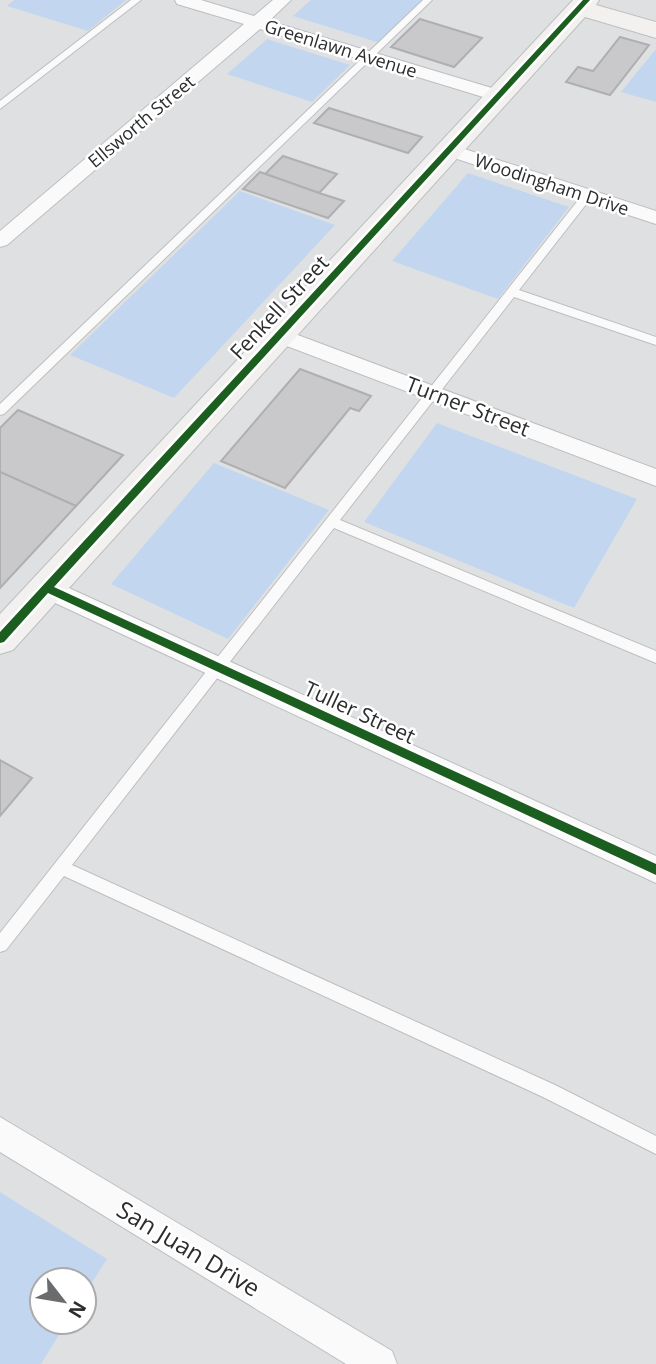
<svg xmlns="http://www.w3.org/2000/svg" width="656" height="1364" viewBox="0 0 656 1364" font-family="'Open Sans',sans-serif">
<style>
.green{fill:#c2d7ef}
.building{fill:#c9c9cb;stroke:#afafb1;stroke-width:2}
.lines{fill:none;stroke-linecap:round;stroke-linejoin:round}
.lane-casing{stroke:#bdbebf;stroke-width:2}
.street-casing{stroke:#bdbebf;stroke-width:2}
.secondary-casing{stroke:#bdbebf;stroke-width:2}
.lane{fill:#fafafb;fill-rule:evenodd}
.street{fill:#fafafb;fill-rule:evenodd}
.secondary{fill:#f3f1f0;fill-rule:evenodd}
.cycleway-casing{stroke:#fff;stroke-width:5}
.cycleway{fill:#1b5e20;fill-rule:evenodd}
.labels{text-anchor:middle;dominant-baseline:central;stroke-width:5;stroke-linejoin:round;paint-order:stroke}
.far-street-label{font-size:18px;fill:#2c2d2e;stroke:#fff}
.street-label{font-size:21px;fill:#2c2d2e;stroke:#fff}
.near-street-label{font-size:24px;fill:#2c2d2e;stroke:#fff}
</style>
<rect width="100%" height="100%" fill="#dfe0e2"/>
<!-- green -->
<g class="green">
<polygon points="14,0 126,0 88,31 7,6"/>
<polygon points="311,0 426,0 380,43 293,16"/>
<polygon points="267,39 350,65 312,102 227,74"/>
<polygon points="656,49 656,102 621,92"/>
<polygon points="468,173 569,207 498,299 392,261"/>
<polygon points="240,191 335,225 174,398 70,355"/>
<polygon points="437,423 637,499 574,608 364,522"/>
<polygon points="214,463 329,510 228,639 111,584"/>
<polygon points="0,1192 107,1259 84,1295 84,1280 42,1280 42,1322 67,1322 41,1364 0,1364"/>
</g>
<!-- building -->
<g class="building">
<polygon points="420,19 482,38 454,67 391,47"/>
<polygon points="620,37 649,45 610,95 566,82 578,67 593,71"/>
<polygon points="329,108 422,137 408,153 314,123"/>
<polygon points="283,156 337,174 319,193 265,174"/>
<polygon points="260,172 319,193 344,201 328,218 243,189"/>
<polygon points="300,369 371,396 359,411 350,408 285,488 221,461"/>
<polygon points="18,410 123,455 76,506 0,472 0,428"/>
<polygon points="0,472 76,506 0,588"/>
<polygon points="0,760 32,778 0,816"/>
</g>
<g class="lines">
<defs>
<g id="lane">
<polygon points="131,0 141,0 0,109 0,101"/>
<polygon points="423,0 432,0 4,414 0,415 0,404"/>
<polygon points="587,193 591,194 591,198 519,290 656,337 656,345 514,297 340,520 656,651 656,663 334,528 72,865 555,1085 656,1136 656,1154 543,1097 64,876 6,950 0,952 0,933 583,194"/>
</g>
<g id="street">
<polygon points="175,0 201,0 254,16 273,0 291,0 269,21 505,92 508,96 505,100 493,100 260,29 7,245 0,247 0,231 244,24 177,4"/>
<polygon points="449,144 656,211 656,224 442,154 440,150"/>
<polygon points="279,328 656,469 656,486 271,340 268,335 271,330"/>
<polygon points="47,578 656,856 656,883 38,595 35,588 38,581"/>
<polygon points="0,1117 392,1351 397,1364 346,1364 0,1152"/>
</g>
<polygon id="secondary" points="573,0 599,0 596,5 656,22 656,38 585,17 13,650 0,654 0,614"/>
</defs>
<!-- lane casing -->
<use href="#lane" class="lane-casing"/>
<!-- street casing -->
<use href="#street" class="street-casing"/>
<!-- secondary casing -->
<use href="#secondary" class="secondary-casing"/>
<!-- lane -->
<use href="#lane" class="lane"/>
<!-- street -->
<use href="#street" class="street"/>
<!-- secondary -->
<use href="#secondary" class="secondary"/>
<defs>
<polygon id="cycleway" points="583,0 590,0 54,587 656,864 656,875 48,593 4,642 0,643 0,632"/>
</defs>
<!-- cycleway casing -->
<use href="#cycleway" class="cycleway-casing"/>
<!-- cycleway -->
<use href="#cycleway" class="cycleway"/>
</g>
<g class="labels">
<!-- far-street labels -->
<g class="far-street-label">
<text transform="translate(341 48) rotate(17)">Greenlawn Avenue</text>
<text transform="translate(141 121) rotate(-40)">Ellsworth Street</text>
<text transform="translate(552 184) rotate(18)">Woodingham Drive</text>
</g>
<!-- street labels -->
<g class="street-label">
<text transform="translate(279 307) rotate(-47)">Fenkell Street</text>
<text transform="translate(468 406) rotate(21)">Turner Street</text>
<text transform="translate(360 712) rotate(25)">Tuller Street</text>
</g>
<!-- near-street labels -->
<g class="near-street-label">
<text transform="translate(189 1248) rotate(31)">San Juan Drive</text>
</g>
</g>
<!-- north arrow -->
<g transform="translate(63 1301) rotate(121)"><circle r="33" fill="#ffffff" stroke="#ababab" stroke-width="2"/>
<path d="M0-5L12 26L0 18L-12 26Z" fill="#6b6c6d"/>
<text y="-10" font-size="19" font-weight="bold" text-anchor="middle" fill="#2c2d2e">N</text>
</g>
</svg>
